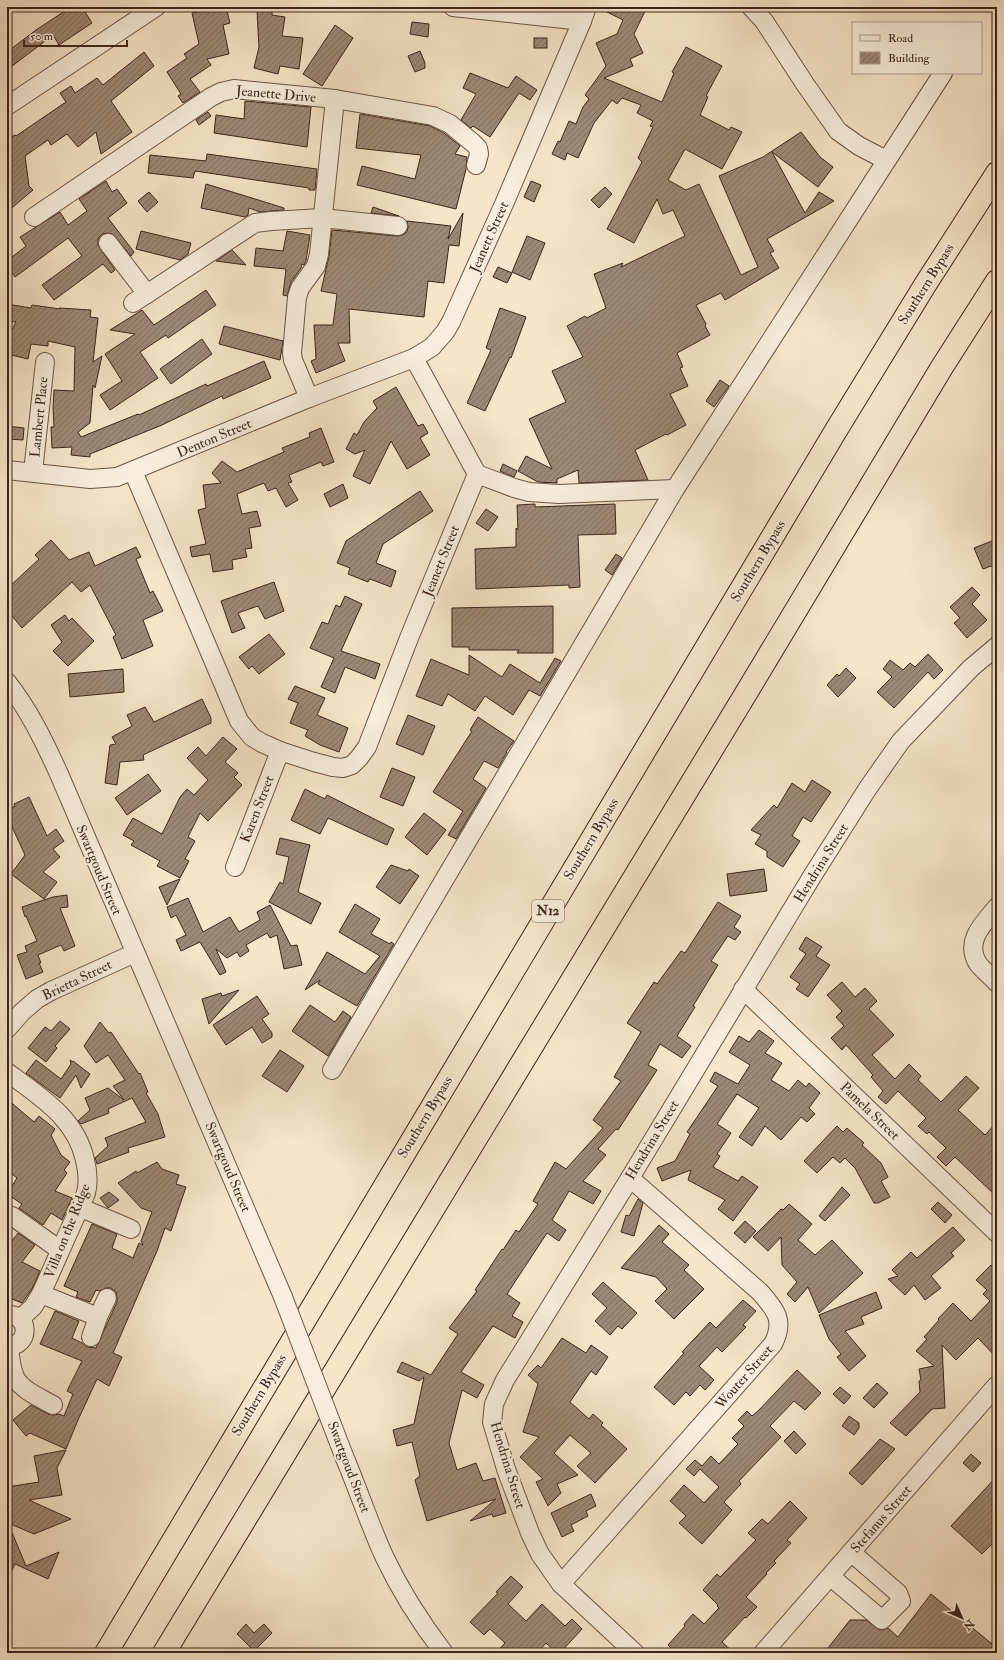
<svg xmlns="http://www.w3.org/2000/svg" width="1004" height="1660" viewBox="0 0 1004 1660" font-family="'IM FELL Double Pica',serif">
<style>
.building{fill:url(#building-hatch);stroke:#3c251c}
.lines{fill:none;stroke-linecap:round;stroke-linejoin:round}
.minor-casing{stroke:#6a5548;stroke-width:20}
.highway-casing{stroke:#3c251c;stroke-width:24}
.minor{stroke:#f9eedd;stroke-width:18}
.highway{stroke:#f6e5ca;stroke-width:22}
.minor-bridge-casing{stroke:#6a5548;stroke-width:20;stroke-linecap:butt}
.minor-bridge{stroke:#f9eedd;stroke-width:18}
.labels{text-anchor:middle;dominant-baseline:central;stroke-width:4;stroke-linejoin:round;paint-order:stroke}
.shield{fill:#f9eedd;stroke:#756156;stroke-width:1}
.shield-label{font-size:13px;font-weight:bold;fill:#3c251c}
.street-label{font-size:14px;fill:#3c251c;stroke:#f9eedd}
</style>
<defs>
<pattern id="building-hatch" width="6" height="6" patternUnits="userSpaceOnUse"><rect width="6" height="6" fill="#9d8976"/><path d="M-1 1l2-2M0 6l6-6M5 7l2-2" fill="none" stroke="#817060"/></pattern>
</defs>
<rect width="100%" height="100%" fill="#f6e5ca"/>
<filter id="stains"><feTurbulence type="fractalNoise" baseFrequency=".005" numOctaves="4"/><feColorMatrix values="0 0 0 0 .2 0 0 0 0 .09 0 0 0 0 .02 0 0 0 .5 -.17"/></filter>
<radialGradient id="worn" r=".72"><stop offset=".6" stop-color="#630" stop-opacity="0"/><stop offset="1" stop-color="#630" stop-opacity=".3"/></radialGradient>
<!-- building -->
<g class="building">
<polygon points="71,7 82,7 92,23 59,45 53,35 7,70 7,52 36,30"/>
<polygon points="218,7 226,7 230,23 223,25 229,54 207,59 211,65 190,79 200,92 183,103 178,96 181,94 167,72 187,58 184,54 199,44 192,13"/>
<polygon points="597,7 647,7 634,34 643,53 630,59 633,66 604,78 662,102 674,73 672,72 686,47 722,66 706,96 708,97 700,115 729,130 731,127 742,132 722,169 685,149 668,180 686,190 699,184 741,275 758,267 719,176 763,157 801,132 820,157 833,167 818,187 772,152 805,213 819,192 834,201 767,239 774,251 770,253 779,268 725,300 721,293 696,305 706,324 705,326 710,335 677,353 683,367 680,368 688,386 670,394 686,425 667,435 666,434 635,450 648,480 579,483 578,470 557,479 557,483 538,482 518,471 526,456 552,469 529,419 566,402 552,371 583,357 567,326 585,316 587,318 606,308 594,274 623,263 621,267 685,236 673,210 663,214 657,199 634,243 607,229 642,162 638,158 653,127 650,126 653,121 637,113 641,105 622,98 617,104 612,100 594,123 578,158 567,153 565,160 552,154 558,141 560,142 569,121 576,124 583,107 589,99 585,95 606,66 596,43 617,34 623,20"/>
<polygon points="272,10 272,15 285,17 282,36 303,38 299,69 280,66 278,74 254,68 259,47 257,11"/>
<polygon points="412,22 429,24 428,37 410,34"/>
<polygon points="335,25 353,38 322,86 303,74"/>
<rect x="534" y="38" width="13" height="10"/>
<polygon points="420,51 425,63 425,68 415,72 408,56"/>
<polygon points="144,52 154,66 111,101 132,132 101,154 96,132 78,147 67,134 51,145 48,140 25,156 29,186 33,190 7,212 7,140 15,135 16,136 66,102 60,93 71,86 75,93 97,78 103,85"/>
<polygon points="470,73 508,88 516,76 537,90 530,100 519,93 490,137 473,126 471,128 461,120 476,94 463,88"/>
<polygon points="245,101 311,107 307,147 214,133 216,115 244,119"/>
<polygon points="208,112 211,116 199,125 196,120"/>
<polygon points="360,114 430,126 444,133 460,146 455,154 467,157 466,169 456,209 357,185 362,166 415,179 421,155 356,148"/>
<polygon points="207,154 317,169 315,190 309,190 309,188 195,171 193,178 148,173 150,155 206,161"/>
<polygon points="106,181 112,192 117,189 127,203 108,218 134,252 131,256 112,234 107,233 102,234 98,239 98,245 115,270 111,273 103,264 54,300 42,285 82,256 68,238 15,277 7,266 7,261 26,246 20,237 60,212 68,225 87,211 79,199"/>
<polygon points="531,181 541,185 534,202 524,197"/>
<polygon points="206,184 252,198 284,208 284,210 260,212 249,208 248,215 245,217 201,208"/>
<polygon points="605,187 612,194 599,208 591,200"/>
<polygon points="149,192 158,202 147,212 138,201"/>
<polygon points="373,207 399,216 371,213"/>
<polygon points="463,213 459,246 449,245 444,283 428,281 424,317 349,309 350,343 338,343 345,361 316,373 311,361 316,359 314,325 333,325 337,294 321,291 329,256 332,230 397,236 403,235 407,232 408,227 407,221 451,226 448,239"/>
<polygon points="141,231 191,243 188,254 180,260 136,249"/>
<polygon points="287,231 310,235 306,261 304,265 302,264 301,268 291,282 287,296 283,295 286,269 254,266 256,248 283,251"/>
<polygon points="527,236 545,243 530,280 512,272"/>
<polygon points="232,250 246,265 216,261"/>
<polygon points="498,267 512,273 507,283 493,277"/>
<polygon points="206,290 216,305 168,338 166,335 140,352 158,378 110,410 100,395 122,381 105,354 135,334 110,330 142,310 154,325"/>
<polygon points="7,304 31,308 32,305 60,309 59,308 91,310 90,317 98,318 93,362 102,356 95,388 93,385 90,423 78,432 81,437 138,414 139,415 206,384 207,386 264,361 271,378 223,399 222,396 162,425 90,454 90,457 71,455 72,447 52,448 51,427 54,427 53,408 54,390 74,391 75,347 48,341 48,346 31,344 28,359 7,354 7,339 16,322 7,321"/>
<polygon points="500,308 526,317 511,358 510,357 485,411 467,403 491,350 486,348"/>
<polygon points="224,326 283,341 280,360 219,344"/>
<polygon points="202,339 212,354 171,384 160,369"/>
<polygon points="720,380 729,386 714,407 706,401"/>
<polygon points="396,387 418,426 423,424 428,433 420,438 430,455 407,469 391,441 370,484 353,476 365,450 355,454 346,449 354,433 357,435 364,422 377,408 373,401"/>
<polygon points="7,426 24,428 23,440 7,439"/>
<polygon points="321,428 334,462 323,466 321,462 289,475 292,482 288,483 298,500 286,507 276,488 268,491 264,483 237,494 242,514 257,511 261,526 249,528 252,548 245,549 247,557 232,560 233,569 213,572 210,554 192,557 190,547 206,544 198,510 206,508 203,485 221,483 212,473 222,461 237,472 284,452 282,448 310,437 309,433"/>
<polygon points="503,464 517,471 514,477 500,471"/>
<polygon points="343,484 348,498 330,507 324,494"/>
<polygon points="420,491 433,511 383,544 376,563 396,571 391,587 370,579 368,582 348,574 350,568 337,563 346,541"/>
<polygon points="535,504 535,507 615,504 616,534 578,535 580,587 569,588 569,585 476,589 475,549 516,547 516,528 518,530 517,505"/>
<polygon points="486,509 498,517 488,531 476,523"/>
<polygon points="51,540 69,560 89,552 95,566 136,547 141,557 136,559 150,593 153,591 163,611 143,620 153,646 122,659 113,637 116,635 90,585 81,592 72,582 22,628 7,610 7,589 39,559 35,555"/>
<polygon points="992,541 995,546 997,545 997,564 983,569 974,548"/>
<polygon points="616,554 622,558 612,575 605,570"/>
<polygon points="274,582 284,611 265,619 258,606 238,613 245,628 232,633 221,601"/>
<polygon points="972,587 980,595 972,604 987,620 967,638 954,623 960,618 950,607"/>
<polygon points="345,596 362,604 341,651 380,664 375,679 345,667 335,693 321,687 334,658 310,648 322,622 328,624 336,605 340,607"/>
<polygon points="553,606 553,653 517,653 519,650 469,650 469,647 452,647 452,608"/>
<polygon points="65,615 69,621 72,618 94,641 68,666 53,651 62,642 51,625"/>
<polygon points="269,634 285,654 259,674 252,666 249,669 239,657"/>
<polygon points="928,654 943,670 934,679 928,672 894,708 877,692 892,677 883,669 890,660 903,670 910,663 915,667"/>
<polygon points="469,655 502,677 510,664 540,683 555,658 561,661 540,696 529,690 513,715 485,696 475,711 448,694 442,706 416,696 431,659 469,675"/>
<polygon points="846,668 856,678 838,697 827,685 837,674 839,676"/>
<polygon points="123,669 124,692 70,697 68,674"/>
<polygon points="295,686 325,698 317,715 348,728 339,752 320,745 305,736 308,730 290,723 298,703 288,699"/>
<polygon points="202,699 211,718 211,723 143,755 144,760 120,762 117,785 105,783 110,745 116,744 112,737 132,726 127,715 145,707 154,722"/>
<polygon points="408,715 435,726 423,755 396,744"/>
<polygon points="478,717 514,741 506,752 507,752 498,768 484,761 473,779 486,788 456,839 448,835 463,811 433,792 472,731 470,730"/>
<polygon points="223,737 237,749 225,762 238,773 234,777 242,785 208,821 200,813 188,837 195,841 185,859 189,861 180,878 157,866 160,861 131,845 134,841 123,835 133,818 162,834 180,797 187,789 194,795 208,780 187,758 198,747 206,756"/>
<polygon points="392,768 415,777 403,806 380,797"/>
<polygon points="148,774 161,791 127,815 115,798"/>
<polygon points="812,780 831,792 811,822 803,817 792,836 800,841 783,867 767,857 767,851 755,844 761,835 751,830 774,805 777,808 792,783 805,792"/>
<polygon points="305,789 325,799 327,795 394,829 387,845 328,818 320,834 291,820"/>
<polygon points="29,797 47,836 56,829 64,841 53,849 60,857 43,872 57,882 44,899 11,874 25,855 7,816 7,810 15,806 14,804"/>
<polygon points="424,813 446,830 427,855 405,837"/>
<polygon points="280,838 310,845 298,892 321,903 311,924 269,902 280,882 283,884 289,857 276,854"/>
<polygon points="391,865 408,871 409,869 419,876 400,904 376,887"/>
<polygon points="764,869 767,891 730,896 727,874"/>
<polygon points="180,879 167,905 159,887"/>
<polygon points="67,895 68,907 60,908 75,946 64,951 61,945 38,955 41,963 39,963 43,972 26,979 17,955 27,952 25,946 37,941 26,916 25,917 22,907 53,897"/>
<polygon points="188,898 203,932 230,917 239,932 260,920 257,912 270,905 291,946 297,945 302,965 284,969 277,935 270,938 267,933 246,945 249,951 240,957 237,952 227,958 216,949 226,972 220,975 200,942 181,951 176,940 186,935 176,915 171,918 167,907"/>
<polygon points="718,902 741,916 734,927 741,932 735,940 728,936 711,961 718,965 693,1006 695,1007 677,1036 691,1046 682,1058 660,1044 648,1065 657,1070 618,1130 616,1129 598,1149 606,1155 583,1181 601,1191 593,1204 569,1191 552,1220 566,1230 559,1241 547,1233 507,1294 520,1303 512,1316 523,1322 515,1338 493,1326 461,1372 484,1385 477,1398 462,1390 449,1443 457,1470 476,1463 483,1481 495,1478 506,1513 493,1517 492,1514 470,1521 496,1499 427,1521 415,1480 420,1476 412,1442 397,1446 393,1430 414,1424 424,1377 419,1381 397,1372 402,1362 431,1375 458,1334 449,1328 477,1291 475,1290 502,1249 503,1250 516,1230 519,1232 538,1204 533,1201 555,1162 566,1169 603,1128 593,1120 621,1081 614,1077 641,1032 627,1023 654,982 657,984 681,951 685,953"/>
<polygon points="355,904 380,919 371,934 390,944 391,942 394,944 357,1006 318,984 320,980 305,990 327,952 365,974 380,956 339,932"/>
<polygon points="806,937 822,947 816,956 830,965 808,997 796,989 800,984 790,977 806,954 799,949"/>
<polygon points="842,982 855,997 865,988 877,1001 869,1009 894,1035 872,1055 895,1079 909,1064 921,1076 918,1080 941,1102 966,1076 979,1088 958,1110 985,1135 997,1122 997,1197 955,1157 946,1166 937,1157 946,1148 929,1132 927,1134 918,1126 926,1118 898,1091 886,1104 878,1097 883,1091 871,1077 873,1075 846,1045 842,1050 831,1038 844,1026 836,1017 842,1011 827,995"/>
<polygon points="239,990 209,1024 202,999 221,993 222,996"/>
<polygon points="257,996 269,1014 262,1019 272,1033 272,1037 262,1043 252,1027 226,1045 213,1025"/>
<polygon points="310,1005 335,1022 343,1011 351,1017 328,1056 292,1031"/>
<polygon points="60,1021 70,1029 55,1046 57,1048 46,1062 28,1048 45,1027 51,1031"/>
<polygon points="100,1022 109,1033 111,1032 139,1074 140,1073 148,1092 146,1093 158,1114 165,1137 128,1148 129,1152 97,1164 95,1158 108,1146 105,1138 146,1122 132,1098 108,1109 109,1113 81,1124 78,1121 90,1110 85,1098 108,1088 124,1100 113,1086 125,1080 108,1055 96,1063 84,1046"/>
<polygon points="759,1030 774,1041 765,1053 782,1063 771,1080 789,1091 798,1080 806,1087 809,1083 820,1093 809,1108 815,1114 807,1122 801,1117 781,1140 765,1126 752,1146 739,1137 759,1108 737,1094 717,1124 731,1133 717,1154 720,1156 713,1167 738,1181 742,1176 758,1187 733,1221 718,1209 725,1200 688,1180 691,1170 662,1181 657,1168 675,1161 690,1134 687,1132 718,1086 710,1081 715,1072 738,1084 750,1065 729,1052 739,1036 749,1042"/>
<polygon points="280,1050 304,1066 287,1092 262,1076"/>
<polygon points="36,1060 61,1079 71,1064 70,1060 73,1062 73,1061 90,1074 81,1088 76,1075 60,1098 26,1073"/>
<polygon points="7,1099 34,1122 39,1116 55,1129 51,1135 61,1155 70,1162 64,1170 67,1173 55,1191 72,1198 62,1220 51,1213 43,1225 19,1208 22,1204 7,1194 17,1178 7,1170"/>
<polygon points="837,1126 843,1132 847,1128 864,1143 862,1145 881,1163 888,1177 881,1181 890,1197 878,1203 874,1203 855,1168 845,1158 840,1163 833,1157 817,1173 804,1161"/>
<polygon points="157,1162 162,1169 179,1175 176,1184 186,1187 171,1231 165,1228 157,1251 113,1353 122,1357 109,1386 97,1379 78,1420 66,1449 30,1433 26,1436 13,1420 31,1405 48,1414 54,1415 59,1414 64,1416 73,1394 67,1391 82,1361 40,1344 55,1311 79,1321 72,1338 82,1343 87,1347 96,1348 117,1302 117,1298 116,1292 111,1288 106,1288 99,1291 96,1290 90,1302 76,1297 78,1292 64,1286 92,1224 117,1234 112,1248 133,1258 139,1243 143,1245 141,1241 152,1212 141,1208 118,1183 136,1171 137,1173"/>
<polygon points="842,1187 850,1195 825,1221 819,1216"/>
<polygon points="109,1192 119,1200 108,1208 100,1198"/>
<polygon points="638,1199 643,1203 634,1236 621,1232 626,1215 629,1216"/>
<polygon points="938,1202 952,1215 945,1223 931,1209"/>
<polygon points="789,1204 812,1224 798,1240 815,1255 832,1240 863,1273 819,1313 808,1287 795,1302 787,1294 797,1282 782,1265 781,1237 768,1251 753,1237 781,1209 783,1210"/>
<polygon points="745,1221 756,1231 745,1243 734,1233"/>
<polygon points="659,1225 669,1234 662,1242 689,1265 684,1270 704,1289 674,1319 655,1301 667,1289 656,1277 621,1268"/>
<polygon points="953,1227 965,1240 951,1253 954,1256 931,1276 941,1288 925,1300 914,1285 905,1295 888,1279 898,1276 892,1270 911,1252 917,1258"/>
<polygon points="18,1233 35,1245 22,1262 40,1271 32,1289 22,1303 7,1297 7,1247"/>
<polygon points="991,1265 997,1270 997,1358 978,1338 956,1360 942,1345 945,1408 932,1409 906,1436 890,1423 920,1392 919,1381 921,1380 919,1369 934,1366 916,1351 927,1339 924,1337 939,1320 938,1319 953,1303 971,1321 990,1301 983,1294 987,1290 976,1280"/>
<polygon points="603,1282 637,1313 622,1329 618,1326 610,1335 595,1321 607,1308 592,1294"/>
<polygon points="876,1292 882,1308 861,1317 864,1324 845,1331 866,1356 849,1371 837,1357 841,1354 829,1339 819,1315"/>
<polygon points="743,1300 756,1311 743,1325 746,1327 722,1352 717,1347 699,1366 714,1380 705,1390 700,1385 690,1396 686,1392 674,1405 654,1387 684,1353 682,1352 710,1322 716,1328"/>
<polygon points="562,1338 586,1353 591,1345 608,1357 596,1375 591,1371 570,1402 589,1419 593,1414 603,1423 601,1425 627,1449 595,1483 577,1466 591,1453 570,1435 554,1453 578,1475 557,1484 561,1493 548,1506 536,1482 543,1479 520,1457 539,1437 523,1432 538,1384 528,1375 538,1365 541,1368"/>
<polygon points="797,1370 821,1393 805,1410 794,1401 770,1426 781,1437 739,1481 741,1484 724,1502 732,1510 702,1544 679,1523 686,1516 670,1501 684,1485 704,1503 719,1487 700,1469 694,1476 686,1469 695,1460 702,1466 711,1456 719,1464 738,1444 732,1438 744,1426 738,1420 747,1411 752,1416 758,1411"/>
<polygon points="877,1383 888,1393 874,1408 863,1398"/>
<polygon points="840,1387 851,1396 844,1404 833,1394"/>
<polygon points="849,1416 859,1423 859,1428 854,1435 842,1426"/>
<polygon points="794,1431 806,1444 796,1454 784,1441"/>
<polygon points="880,1439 895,1449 862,1485 849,1473"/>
<polygon points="66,1450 57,1468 62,1495 29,1500 71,1519 34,1534 8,1523 26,1566 59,1552 48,1579 15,1564 7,1580 7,1487 39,1482 34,1456"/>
<polygon points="971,1454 981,1463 973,1472 963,1463"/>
<polygon points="997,1476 997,1539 982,1554 951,1526"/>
<polygon points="591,1494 596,1506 586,1511 588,1516 571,1525 574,1531 562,1537 551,1513"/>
<polygon points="790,1501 807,1518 787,1540 791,1543 774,1561 776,1563 766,1573 767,1574 746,1597 757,1607 746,1618 745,1617 722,1642 734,1653 676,1653 668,1645 685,1626 684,1624 693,1614 704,1624 719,1608 717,1606 718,1605 703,1590 717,1574 720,1577 756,1540 748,1533 762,1519 768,1524"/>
<polygon points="511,1576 523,1587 508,1604 526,1621 542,1604 565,1626 572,1619 582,1629 560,1653 557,1653 546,1643 537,1653 496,1653 505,1643 490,1629 484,1635 470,1622 498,1593 496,1592"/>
<polygon points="931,1594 997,1648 997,1653 824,1653 850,1620 866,1620 880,1630 888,1628 898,1637"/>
<polygon points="246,1624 254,1633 264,1624 272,1633 254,1651 237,1634"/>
</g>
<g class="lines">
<defs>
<g id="minor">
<polyline points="453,7 582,21"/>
<polyline points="751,7 764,21 805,84 838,131 859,146 886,160"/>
<polyline points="7,106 156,7"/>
<polyline points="34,217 211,97 221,92 234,89 335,99 433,116 450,124 473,143 478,148 479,154 476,165"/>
<polyline points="108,243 147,294"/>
<polyline points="133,303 255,223 271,221 322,218 398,226"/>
<polyline points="309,398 293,360 292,353 297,297 300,288 316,266 319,254 335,99"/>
<polyline points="7,470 90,479 117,477 309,398 414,358 432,347 445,332 451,322 504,204 582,21 587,7"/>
<polyline points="133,471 239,721 252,737 262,743 280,751 314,762 333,767 343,768 352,765 359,758 367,747 409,638 477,474 414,358"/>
<polyline points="33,472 45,362"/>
<polyline points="477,474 514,488 529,492 559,494 675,489"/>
<path d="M7 682C29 710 44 741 59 774L283 1297"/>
<polyline points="235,867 280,751"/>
<path d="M997 907C984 923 965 940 977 962 982 970 991 976 997 983"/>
<polyline points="743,989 997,1233"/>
<polyline points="7,1029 22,1012 37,999 51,991 135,953"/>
<polyline points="332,1070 675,489 943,73"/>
<path d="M7 1072C39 1096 76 1118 85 1160 88 1172 89 1181 86 1193L41 1294 33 1307 20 1319"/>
<polyline points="79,1207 131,1229"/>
<polyline points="12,1216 60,1250"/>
<polyline points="41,1294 98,1317 91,1337"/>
<path d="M7 1315C30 1313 31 1347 7 1346"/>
<polyline points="98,1317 107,1298"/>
<path d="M9 1347C10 1356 11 1368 15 1377 22 1391 41 1398 53 1405"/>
<path d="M344 1456C358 1489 369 1523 384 1556 400 1590 421 1623 444 1653"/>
<polyline points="831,1577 882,1620 901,1601 898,1593 852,1553"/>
<path d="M561 1584 773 1344C785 1321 776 1310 760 1292L630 1178"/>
<polyline points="635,1653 561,1584 540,1554 530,1533 506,1469 492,1422 494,1404 505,1380 630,1178 811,878 868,788 901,741 971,668 997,646"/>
<polyline points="763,1653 997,1385"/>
</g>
<g id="highway">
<polyline points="106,1653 835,432 925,285 997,173"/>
<polyline points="164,1653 748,690 942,367 997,281"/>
</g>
</defs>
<!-- minor casing -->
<use href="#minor" class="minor-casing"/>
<!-- highway casing -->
<use href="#highway" class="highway-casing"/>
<!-- minor -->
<use href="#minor" class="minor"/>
<!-- highway -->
<use href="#highway" class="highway"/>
<defs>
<polyline id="minor-bridge" points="283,1297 344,1456"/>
</defs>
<!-- minor-bridge casing -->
<use href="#minor-bridge" class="minor-bridge-casing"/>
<!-- minor-bridge -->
<use href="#minor-bridge" class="minor-bridge"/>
</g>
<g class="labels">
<!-- shield labels -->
<rect class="shield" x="532" y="900" width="32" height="22" rx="3"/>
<g class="shield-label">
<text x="548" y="911">N12</text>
</g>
<!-- street labels -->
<g class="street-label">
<text transform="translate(276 94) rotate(5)">Jeanette Drive</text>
<text transform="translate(489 237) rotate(-66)">Jeanett Street</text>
<text transform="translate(926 284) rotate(-58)">Southern Bypass</text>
<text transform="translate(39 417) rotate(-84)">Lambert Place</text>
<text transform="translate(214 438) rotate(-23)">Denton Street</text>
<text transform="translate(441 561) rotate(-68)">Jeanett Street</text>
<text transform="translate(758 561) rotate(-59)">Southern Bypass</text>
<text transform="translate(257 809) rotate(-69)">Karen Street</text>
<text transform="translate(591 839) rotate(-59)">Southern Bypass</text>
<text transform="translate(821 863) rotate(-58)">Hendrina Street</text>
<text transform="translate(99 870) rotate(67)">Swartgoud Street</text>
<text transform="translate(77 980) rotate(-26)">Brietta Street</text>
<text transform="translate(870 1111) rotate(44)">Pamela Street</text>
<text transform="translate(425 1117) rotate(-59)">Southern Bypass</text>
<text transform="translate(652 1140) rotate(-59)">Hendrina Street</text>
<text transform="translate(228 1167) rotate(67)">Swartgoud Street</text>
<text transform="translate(67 1231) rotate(-68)">Villa on the Ridge</text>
<text transform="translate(744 1377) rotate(-49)">Wouter Street</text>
<text transform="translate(259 1395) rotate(-59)">Southern Bypass</text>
<text transform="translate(508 1465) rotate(73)">Hendrina Street</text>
<text transform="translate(349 1467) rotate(69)">Swartgoud Street</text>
<text transform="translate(881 1519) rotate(-49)">Stefanus Street</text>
</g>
</g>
<!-- margin -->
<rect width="1004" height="1660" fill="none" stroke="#f6e5ca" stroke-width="24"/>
<rect x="8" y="8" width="988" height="1644" fill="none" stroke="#3c251c" stroke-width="2"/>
<rect x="12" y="12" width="980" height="1636" fill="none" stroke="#3c251c"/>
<!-- legend -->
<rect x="852" y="22" width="130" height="52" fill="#f9eedd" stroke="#ad9e90"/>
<rect x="860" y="35" width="20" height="6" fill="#f9eedd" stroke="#ad9e90"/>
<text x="888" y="42" font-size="12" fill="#3c251c">Road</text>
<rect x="860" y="52" width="20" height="12" fill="url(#building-hatch)" stroke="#ad9e90"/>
<text x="888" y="62" font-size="12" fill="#3c251c">Building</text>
<!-- north arrow -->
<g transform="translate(962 1618) rotate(135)" stroke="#f9eedd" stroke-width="3" paint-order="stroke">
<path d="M0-3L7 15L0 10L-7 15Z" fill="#3c251c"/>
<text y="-6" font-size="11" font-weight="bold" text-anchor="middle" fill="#3c251c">N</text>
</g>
<!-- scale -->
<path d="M24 40v6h103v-6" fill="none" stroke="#3c251c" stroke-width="2"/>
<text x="30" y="40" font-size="12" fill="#3c251c" stroke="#f9eedd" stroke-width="3" paint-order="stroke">50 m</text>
<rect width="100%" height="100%" filter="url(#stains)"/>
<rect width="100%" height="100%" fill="url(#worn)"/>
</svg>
